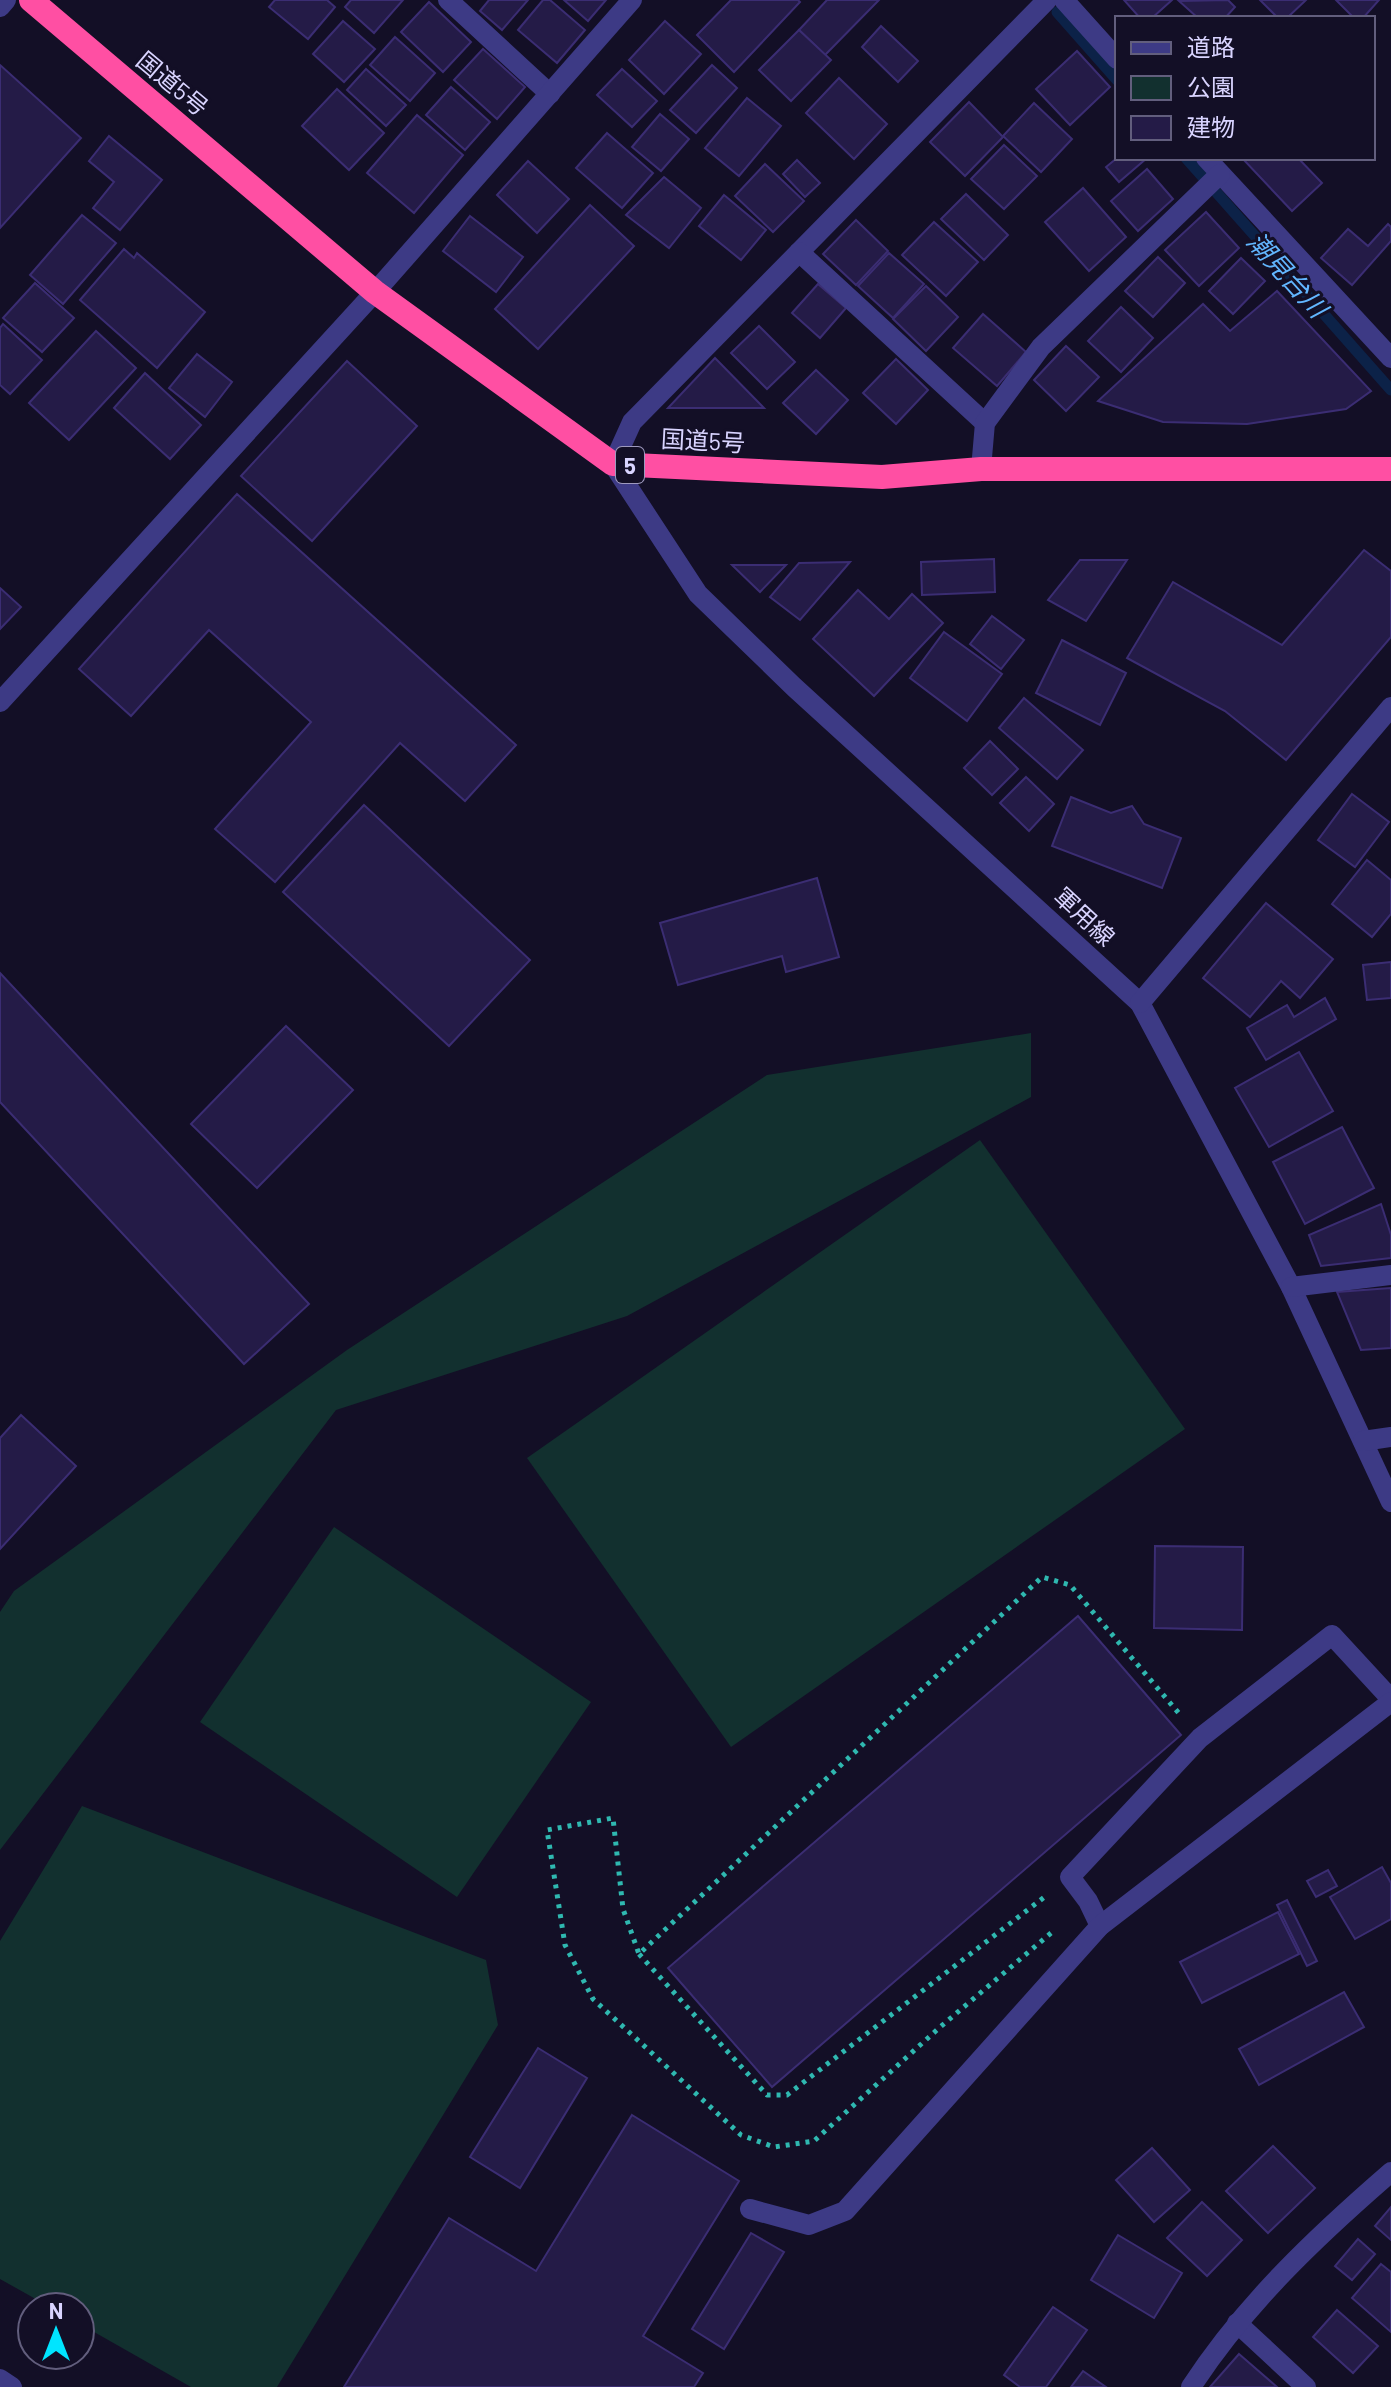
<svg xmlns="http://www.w3.org/2000/svg" width="1391" height="2387" viewBox="0 0 1391 2387" font-family="Barlow,'Noto Sans JP',sans-serif">
<style>
.green{fill:#12302f}
.lines{fill:none;stroke-linecap:round;stroke-linejoin:round}
.stream{stroke:#0c2248;stroke-width:11}
.building{fill:#241b47;stroke:#3b2d73;stroke-width:2}
.path{stroke:#2fb8b0;stroke-width:5;stroke-dasharray:4 6;stroke-linecap:butt}
.minor{stroke:#3d3a85;stroke-width:20}
.highway{stroke:#ff4fa3;stroke-width:24}
.labels{text-anchor:middle;dominant-baseline:central;stroke-width:6;stroke-linejoin:round;paint-order:stroke}
.shield{fill:#130f26;stroke:#9e99be;stroke-width:2}
.shield-label{font-size:22px;font-weight:bold;fill:#d9d4ff}
.street-label{font-size:24px;fill:#d9d4ff;stroke:#130f26}
.water-label{font-size:26px;font-style:italic;fill:#62b6ff;stroke:#130f26}
</style>
<rect width="100%" height="100%" fill="#130f26"/>
<!-- green -->
<g class="green">
<polygon points="1031,1033 1031,1097 627,1316 336,1410 0,1850 0,1612 14,1591 347,1350 767,1075"/>
<polygon points="980,1140 1185,1429 731,1747 527,1458"/>
<polygon points="334,1527 591,1702 457,1897 200,1722"/>
<polygon points="82,1806 486,1960 498,2025 277,2387 191,2387 80,2324 80,2307 50,2307 0,2279 0,1941"/>
</g>
<g class="lines">
<!-- stream -->
<g class="stream">
<polyline points="1057,12 1117,80"/>
<polyline points="1186,158 1391,390"/>
</g>
</g>
<!-- building -->
<g class="building">
<polygon points="275,0 327,0 335,7 308,39 269,7"/>
<polygon points="351,0 403,0 374,33 345,7"/>
<polygon points="489,0 528,0 502,30 480,11"/>
<polygon points="543,0 550,0 585,30 557,63 518,30"/>
<polygon points="564,0 606,0 588,21"/>
<polygon points="731,0 798,0 800,2 734,72 697,35"/>
<polygon points="827,0 879,0 825,55 799,30"/>
<polygon points="1124,0 1172,0 1152,18 1140,18"/>
<polygon points="1228,0 1235,7 1225,18 1198,18 1179,1"/>
<polygon points="1260,0 1306,0 1287,18 1278,18"/>
<polygon points="1336,0 1379,0 1363,18 1354,18"/>
<polygon points="429,2 471,42 443,72 401,32"/>
<polygon points="343,21 375,49 344,82 313,54"/>
<polygon points="665,21 701,54 664,94 629,60"/>
<polygon points="881,26 918,61 898,82 862,47"/>
<polygon points="799,30 831,60 791,101 759,70"/>
<polygon points="395,37 435,73 410,101 370,65"/>
<polygon points="483,49 525,87 497,119 454,80"/>
<polygon points="1077,51 1110,87 1070,125 1036,89"/>
<polygon points="0,65 81,138 0,228"/>
<polygon points="712,65 737,88 696,133 670,110"/>
<polygon points="366,69 406,105 386,126 347,90"/>
<polygon points="622,69 657,101 632,127 597,95"/>
<polygon points="839,78 887,124 854,159 806,113"/>
<polygon points="451,87 490,122 465,150 426,115"/>
<polygon points="337,89 384,133 349,170 302,126"/>
<polygon points="747,98 781,126 739,176 705,148"/>
<polygon points="969,102 1003,137 965,176 930,142"/>
<polygon points="1034,103 1072,139 1041,172 1003,136"/>
<polygon points="660,114 689,139 661,171 632,147"/>
<polygon points="417,115 463,155 414,213 367,173"/>
<polygon points="607,133 653,173 622,208 576,168"/>
<polygon points="109,136 162,180 120,230 93,208 114,182 89,161"/>
<polygon points="1004,145 1037,176 1004,209 971,179"/>
<polygon points="1117,158 1147,158 1119,182 1106,167"/>
<polygon points="1242,158 1298,158 1322,183 1292,211"/>
<polygon points="797,160 820,183 805,197 783,174"/>
<polygon points="528,161 569,199 537,233 497,195"/>
<polygon points="765,164 804,201 773,232 735,196"/>
<polygon points="1147,169 1173,199 1138,231 1111,201"/>
<polygon points="664,177 701,208 669,248 626,215"/>
<polygon points="1083,188 1126,237 1089,271 1045,222"/>
<polygon points="966,194 1008,235 984,260 941,219"/>
<polygon points="724,195 766,230 741,260 699,226"/>
<polygon points="590,205 634,246 538,349 495,309"/>
<polygon points="1206,212 1239,248 1199,286 1165,250"/>
<polygon points="82,215 116,243 63,304 30,275"/>
<polygon points="470,216 523,257 496,292 443,251"/>
<polygon points="856,220 888,251 856,285 823,254"/>
<polygon points="934,222 978,262 946,296 902,255"/>
<polygon points="1388,224 1391,227 1391,241 1352,285 1321,258 1348,229 1368,246"/>
<polygon points="124,249 134,258 137,253 205,312 157,368 80,300"/>
<polygon points="889,253 924,284 893,318 858,286"/>
<polygon points="1158,257 1185,283 1153,317 1125,291"/>
<polygon points="1241,258 1265,281 1233,314 1209,291"/>
<polygon points="35,283 74,318 42,352 3,318"/>
<polygon points="818,284 846,308 820,338 792,313"/>
<polygon points="926,286 958,317 926,351 893,319"/>
<polygon points="1277,291 1371,391 1346,409 1247,424 1163,422 1098,401 1203,304 1230,331"/>
<polygon points="1121,307 1153,338 1121,372 1088,341"/>
<polygon points="983,314 1026,352 997,386 953,348"/>
<polygon points="3,324 42,360 10,394 0,385 0,328"/>
<polygon points="759,326 795,362 767,389 731,353"/>
<polygon points="96,331 136,368 69,440 29,403"/>
<polygon points="1066,346 1099,377 1066,411 1034,380"/>
<polygon points="197,354 232,382 205,417 169,388"/>
<polygon points="715,358 764,408 668,408"/>
<polygon points="896,359 928,390 896,424 863,393"/>
<polygon points="347,361 417,426 312,541 241,476"/>
<polygon points="816,370 848,400 816,434 783,403"/>
<polygon points="145,373 201,425 170,459 114,408"/>
<polygon points="237,494 516,745 465,801 400,743 275,882 215,829 311,722 209,630 131,716 79,669"/>
<polygon points="1364,550 1391,571 1391,637 1286,760 1225,711 1127,658 1173,582 1282,645"/>
<polygon points="994,559 995,592 922,595 921,562"/>
<polygon points="1080,560 1127,560 1086,621 1048,600"/>
<polygon points="850,562 800,620 770,597 799,563"/>
<polygon points="732,565 786,565 760,592"/>
<polygon points="0,588 21,607 0,629"/>
<polygon points="858,590 889,619 912,594 943,623 874,696 813,639"/>
<polygon points="992,616 1024,640 1001,669 970,644"/>
<polygon points="944,632 1002,674 967,721 910,678"/>
<polygon points="1062,640 1126,673 1100,725 1036,693"/>
<polygon points="1024,698 1083,750 1057,779 999,728"/>
<polygon points="990,741 1018,769 992,795 964,768"/>
<polygon points="1026,777 1054,804 1029,831 1000,803"/>
<polygon points="1352,794 1389,822 1355,867 1318,840"/>
<polygon points="1071,797 1111,813 1132,806 1144,824 1181,838 1162,888 1052,846"/>
<polygon points="364,805 530,960 449,1046 283,892"/>
<polygon points="1367,860 1391,880 1391,914 1372,937 1332,904"/>
<polygon points="817,878 839,957 786,972 782,956 678,985 660,923"/>
<polygon points="1266,903 1333,959 1300,998 1281,981 1250,1017 1203,978"/>
<polygon points="1391,962 1391,998 1367,1000 1363,965"/>
<polygon points="0,973 309,1304 244,1364 0,1102"/>
<polygon points="1325,998 1336,1019 1266,1060 1247,1028 1287,1005 1294,1017"/>
<polygon points="286,1026 353,1090 257,1188 191,1124"/>
<polygon points="1299,1052 1333,1111 1269,1147 1235,1088"/>
<polygon points="1342,1127 1374,1188 1305,1224 1273,1162"/>
<polygon points="1381,1204 1391,1235 1391,1258 1321,1266 1309,1235"/>
<polygon points="1391,1288 1391,1348 1361,1350 1337,1292"/>
<polygon points="21,1415 76,1466 0,1549 0,1438"/>
<polygon points="1155,1546 1243,1547 1242,1630 1154,1628"/>
<polygon points="1078,1616 1181,1735 772,2087 668,1968"/>
<polygon points="1382,1867 1391,1883 1391,1919 1355,1939 1330,1897"/>
<polygon points="1328,1870 1337,1886 1316,1897 1307,1881"/>
<polygon points="1287,1900 1317,1961 1307,1966 1277,1905"/>
<polygon points="1278,1912 1299,1954 1202,2003 1180,1962"/>
<polygon points="1344,1992 1364,2027 1259,2085 1239,2049"/>
<polygon points="538,2048 587,2078 520,2188 470,2157"/>
<polygon points="632,2115 739,2181 643,2336 703,2373 694,2387 344,2387 449,2218 536,2271"/>
<polygon points="1273,2146 1315,2188 1268,2233 1226,2191"/>
<polygon points="1152,2148 1190,2190 1154,2222 1116,2180"/>
<polygon points="1202,2202 1242,2240 1207,2276 1167,2238"/>
<polygon points="1391,2207 1391,2240 1375,2226"/>
<polygon points="751,2233 784,2252 724,2349 692,2329"/>
<polygon points="1118,2235 1182,2273 1154,2318 1091,2280"/>
<polygon points="1358,2239 1375,2254 1352,2280 1335,2266"/>
<polygon points="1381,2264 1391,2272 1391,2332 1352,2298"/>
<polygon points="1053,2307 1087,2330 1046,2387 1020,2387 1004,2375"/>
<polygon points="1337,2310 1378,2346 1353,2373 1313,2337"/>
<polygon points="1239,2354 1277,2387 1210,2387"/>
<polygon points="1083,2371 1106,2387 1071,2387"/>
</g>
<g class="lines">
<!-- path -->
<g class="path">
<polyline points="1051,1933 939,2028 814,2141 774,2147 741,2135 593,1999 565,1945 547,1830 613,1818 623,1909 639,1954 1042,1577 1070,1585 1182,1717"/>
<polyline points="639,1954 767,2095 787,2095 1047,1895"/>
</g>
<!-- minor -->
<g class="minor">
<polyline points="448,0 550,94"/>
<polyline points="1047,0 632,422 613,464 698,594 794,687 1140,1003 1291,1287 1391,1502"/>
<polyline points="1064,0 1117,59"/>
<polyline points="0,7 6,0"/>
<polyline points="1206,158 1391,358"/>
<polyline points="799,252 985,423"/>
<polyline points="981,469 985,423 1041,347 1220,174"/>
<polyline points="0,702 375,292 632,0"/>
<polyline points="1140,1003 1391,707"/>
<polyline points="1291,1287 1391,1275"/>
<polyline points="1363,1441 1391,1437"/>
<polyline points="1100,1926 1088,1901 1070,1877 1200,1738 1332,1635 1391,1699"/>
<polyline points="750,2209 809,2225 845,2211 1100,1926 1391,1702"/>
<polyline points="1237,2323 1306,2387"/>
<polyline points="0,2379 12,2387"/>
<path d="M1191 2387C1246 2303 1316 2237 1391 2172"/>
</g>
<!-- highway -->
<polyline class="highway" points="31,0 375,292 613,464 882,477 981,469 1391,469"/>
</g>
<g class="labels">
<!-- shield labels -->
<rect class="shield" x="616" y="447" width="28" height="36" rx="6"/>
<g class="shield-label">
<text x="630" y="465">5</text>
</g>
<!-- street labels -->
<g class="street-label">
<text transform="translate(173 83) rotate(40)">国道5号</text>
<text transform="translate(703 440) rotate(3)">国道5号</text>
<text transform="translate(1085 916) rotate(43)">軍用線</text>
</g>
<!-- water labels -->
<g class="water-label">
<text transform="translate(1288 274) rotate(48)">潮見台川</text>
</g>
</g>
<!-- legend -->
<rect x="1115" y="16" width="260" height="144" fill="#130f26" stroke="#625e7d" stroke-width="2"/>
<rect x="1131" y="42" width="40" height="12" fill="#3d3a85" stroke="#625e7d" stroke-width="2"/>
<text x="1187" y="56" font-size="24" fill="#d9d4ff">道路</text>
<rect x="1131" y="76" width="40" height="24" fill="#12302f" stroke="#625e7d" stroke-width="2"/>
<text x="1187" y="96" font-size="24" fill="#d9d4ff">公園</text>
<rect x="1131" y="116" width="40" height="24" fill="#241b47" stroke="#625e7d" stroke-width="2"/>
<text x="1187" y="136" font-size="24" fill="#d9d4ff">建物</text>
<!-- north arrow -->
<g transform="translate(56 2331)"><circle r="38" fill="#130f26" stroke="#625e7d" stroke-width="2"/>
<path d="M0-6L14 30L0 20L-14 30Z" fill="#00e5ff"/>
<text y="-12" font-size="22" font-weight="bold" text-anchor="middle" fill="#d9d4ff">N</text>
</g>
</svg>
